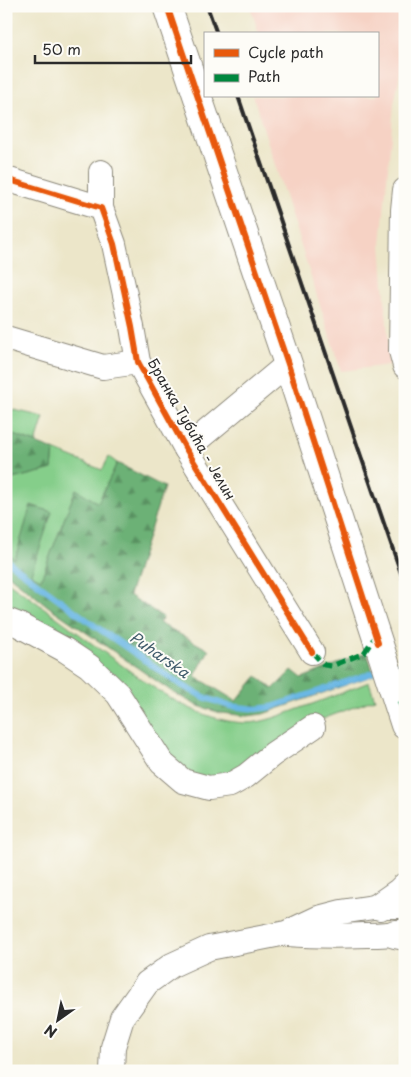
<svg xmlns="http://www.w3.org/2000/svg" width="411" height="1077" viewBox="0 0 411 1077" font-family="'Playpen Sans',sans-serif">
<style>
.built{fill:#f6d2c4}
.grass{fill:#85ce8a;stroke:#587c5a}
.forest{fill:url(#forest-firs);stroke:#4c6e50}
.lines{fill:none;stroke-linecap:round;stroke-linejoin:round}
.stream{stroke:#6bb7e4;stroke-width:6}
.minor-casing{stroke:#8c887a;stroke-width:26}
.major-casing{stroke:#8c887a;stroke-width:30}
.minor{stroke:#fff;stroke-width:24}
.major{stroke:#fff;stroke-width:28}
.rail{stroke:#2b2b2b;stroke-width:4}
.quiet{stroke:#00873e;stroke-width:5;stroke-dasharray:10 5;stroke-linecap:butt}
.cycleway-casing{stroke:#fdfcf7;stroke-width:9}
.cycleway{stroke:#e8590c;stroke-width:6}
.labels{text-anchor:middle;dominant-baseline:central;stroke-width:4;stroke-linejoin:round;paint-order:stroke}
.street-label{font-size:14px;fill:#2b2b2b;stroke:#fdfcf7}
.water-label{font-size:15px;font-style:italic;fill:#415c6c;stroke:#fdfcf7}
</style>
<defs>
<pattern id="forest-firs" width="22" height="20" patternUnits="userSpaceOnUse" patternTransform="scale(1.25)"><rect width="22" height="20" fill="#6cb176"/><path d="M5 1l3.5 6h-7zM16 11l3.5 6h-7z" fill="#599061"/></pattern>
</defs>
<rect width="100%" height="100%" fill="#fdfcf7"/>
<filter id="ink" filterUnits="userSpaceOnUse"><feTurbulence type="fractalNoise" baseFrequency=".02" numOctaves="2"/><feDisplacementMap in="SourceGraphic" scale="10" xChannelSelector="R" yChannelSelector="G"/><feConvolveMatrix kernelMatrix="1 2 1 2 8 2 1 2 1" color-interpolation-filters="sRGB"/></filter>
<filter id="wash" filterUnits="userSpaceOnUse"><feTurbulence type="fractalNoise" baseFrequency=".0096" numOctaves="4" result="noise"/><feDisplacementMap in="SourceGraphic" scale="20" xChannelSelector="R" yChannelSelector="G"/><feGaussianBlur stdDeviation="1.12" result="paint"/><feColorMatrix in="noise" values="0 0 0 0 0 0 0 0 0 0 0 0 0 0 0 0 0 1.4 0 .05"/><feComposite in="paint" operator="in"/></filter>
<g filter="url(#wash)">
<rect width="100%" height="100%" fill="#ece6c9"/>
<!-- built -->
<polygon class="built" points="250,6 405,6 405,49 394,104 381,244 390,365 341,371 253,96 377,96 377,34 259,34"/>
<!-- grass -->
<g class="grass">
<polygon points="6,408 44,417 36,443 6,432"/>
<polygon points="54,450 102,470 109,457 117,463 98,503 76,489 41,579 30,574 31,505 15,560 6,553 6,479 8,480 52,469"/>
<path d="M6 581C45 607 82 637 120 664 158 691 198 721 246 723 264 723 284 714 301 708 324 700 346 691 369 682L375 699 315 722 241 771 194 785 113 694 6 621Z"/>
</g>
<!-- forest -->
<g class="forest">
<polygon points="6,432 54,450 52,469 8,480 6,479"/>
<polygon points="117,463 164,487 129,595 163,617 159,623 209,650 195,676 236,701 257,676 273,689 292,670 302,678 367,652 374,675 263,714 247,716 221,713 198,706 174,693 49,607 6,573 6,553 15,559 31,505 52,512 31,574 41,579 76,489 98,503"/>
</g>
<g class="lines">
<!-- stream -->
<g class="stream">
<polyline points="6,560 95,626 181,685 206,698 229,706 256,709 272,707 381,670"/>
<polyline points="393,666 405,663"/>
</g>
</g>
</g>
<g filter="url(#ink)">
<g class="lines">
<defs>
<g id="minor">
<polyline points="6,179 101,208 114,244 132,327 138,362 186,449 312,652"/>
<polyline points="405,190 403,210 401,351 405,366"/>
<polyline points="101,208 101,172"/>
<polyline points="6,338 103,367 138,362"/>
<polyline points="186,449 288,364"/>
<polyline points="6,620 19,625 65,650 89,666 118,694 162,763 183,781 209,788 230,785 246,776 273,754 313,727"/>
<path d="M288 934C314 936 340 936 366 935 379 935 392 935 405 931"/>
<polyline points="112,1071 113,1047 122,1018 147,983 172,965 209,948 286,933 318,918 341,912 380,906 405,906"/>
</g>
<g id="major">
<polyline points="167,6 288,364 405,725"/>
<polyline points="380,906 400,892 405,887"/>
<polyline points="395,934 405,936"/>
</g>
</defs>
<!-- minor casing -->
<use href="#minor" class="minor-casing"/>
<!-- major casing -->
<use href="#major" class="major-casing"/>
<!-- minor -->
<use href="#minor" class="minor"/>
<!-- major -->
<use href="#major" class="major"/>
<!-- rail -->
<g class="rail">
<polyline points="207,6 217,34"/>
<polyline points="238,96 405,585"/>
</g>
<!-- quiet -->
<g class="quiet">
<polyline points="312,652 324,665 332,666 364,653 376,635"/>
<polyline points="398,705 405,701"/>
</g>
<defs>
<g id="cycleway">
<polyline points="167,6 288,364 378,643"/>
<polyline points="6,179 101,208 114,244 132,327 138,362 186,449 312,652"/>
</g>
</defs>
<!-- cycleway casing -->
<use href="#cycleway" class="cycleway-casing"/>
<!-- cycleway -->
<use href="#cycleway" class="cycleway"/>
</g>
</g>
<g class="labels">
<!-- street labels -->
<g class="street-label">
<text transform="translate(192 429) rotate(60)">Бранка Тубића - Јелин</text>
</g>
<!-- water labels -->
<g class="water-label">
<text transform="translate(160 654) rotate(35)">Puharska</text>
</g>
</g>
<!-- margin -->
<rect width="411" height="1077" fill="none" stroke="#fdfcf7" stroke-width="25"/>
<!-- legend -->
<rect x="204" y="32" width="175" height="65" fill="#fdfcf7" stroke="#a9a8a5"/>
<rect x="214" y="49" width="25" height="8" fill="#e8590c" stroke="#a9a8a5"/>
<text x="248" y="58" font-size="15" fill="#2b2b2b">Cycle path</text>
<rect x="214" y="74" width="25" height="8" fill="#00873e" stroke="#a9a8a5"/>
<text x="248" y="82" font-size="15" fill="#2b2b2b">Path</text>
<!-- north arrow -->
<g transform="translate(58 1020) rotate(213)" stroke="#fdfcf7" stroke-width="4" paint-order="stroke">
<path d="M0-4L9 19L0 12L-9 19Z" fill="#2b2b2b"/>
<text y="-8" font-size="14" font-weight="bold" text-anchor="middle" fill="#2b2b2b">N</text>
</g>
<!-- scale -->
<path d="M35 55v8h156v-8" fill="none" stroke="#2b2b2b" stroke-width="2.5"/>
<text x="42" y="55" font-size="15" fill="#2b2b2b" stroke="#fdfcf7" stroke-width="4" paint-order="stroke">50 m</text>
</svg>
